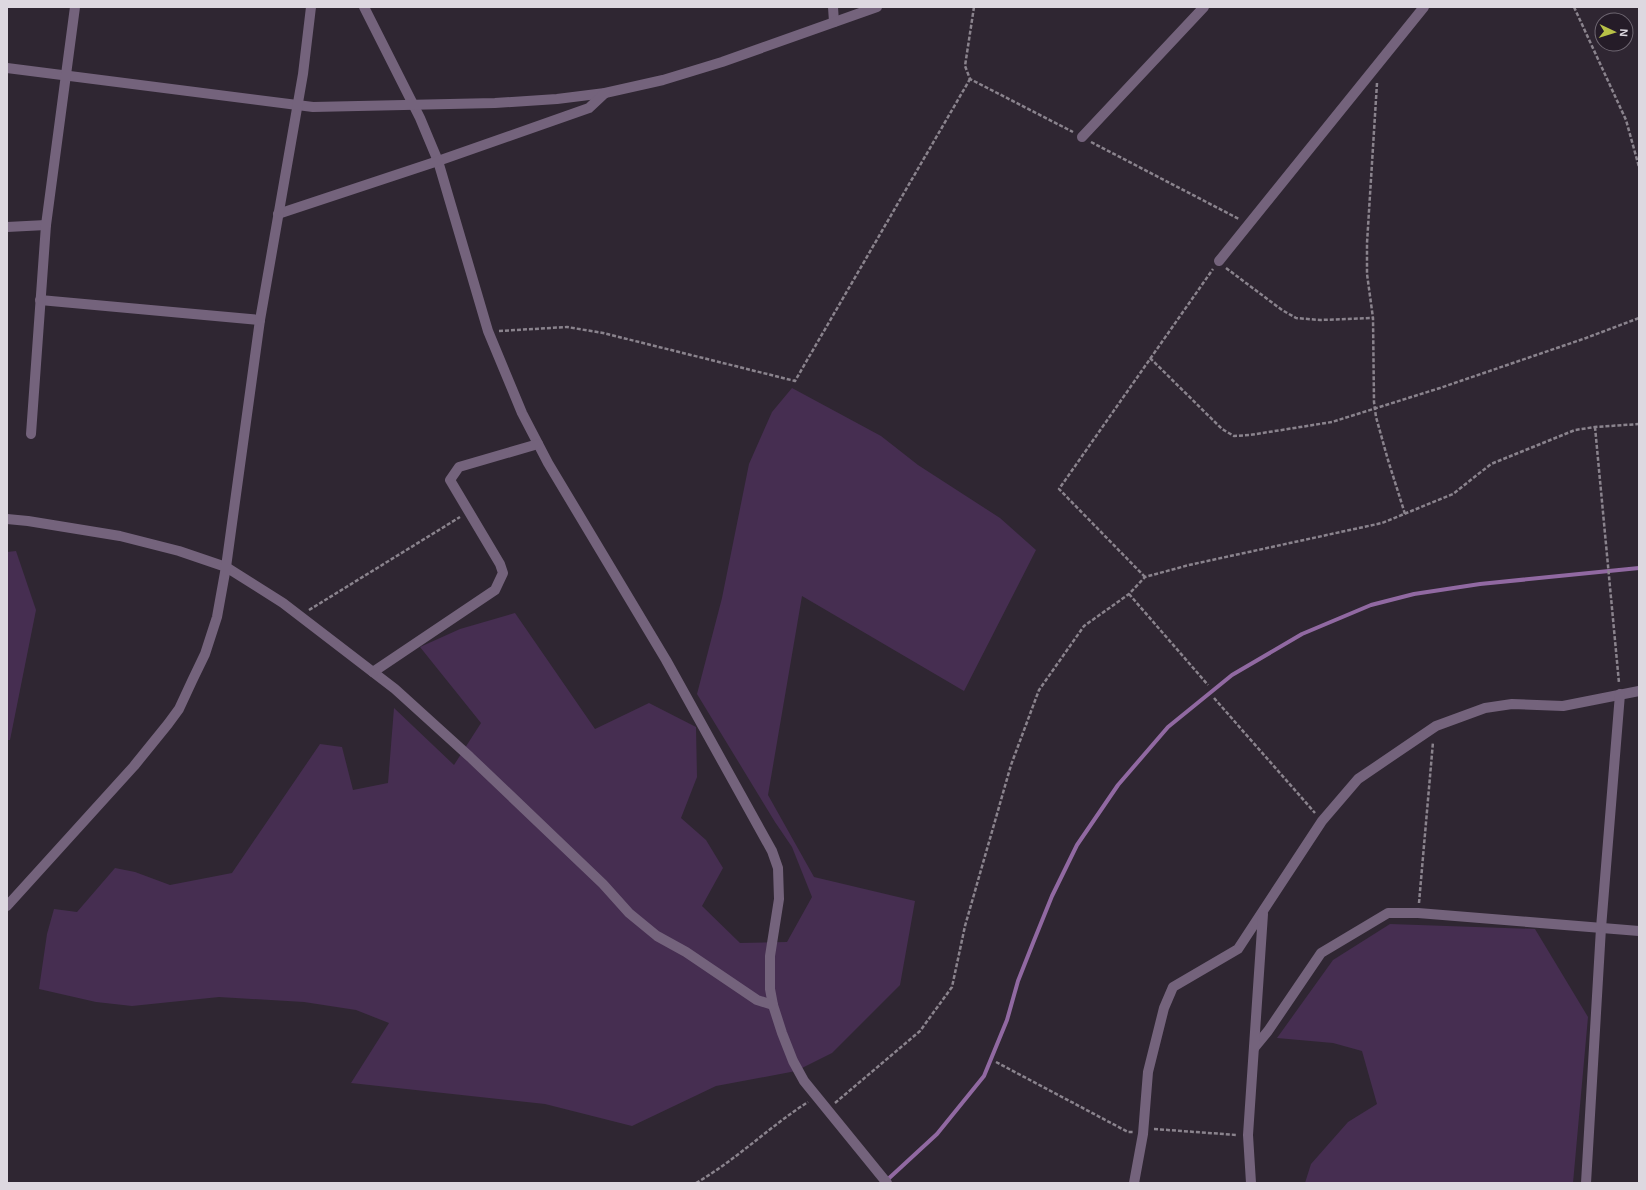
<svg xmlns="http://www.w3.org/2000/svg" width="1646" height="1190" viewBox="0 0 1646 1190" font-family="Arial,sans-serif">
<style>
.green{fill:#462e51}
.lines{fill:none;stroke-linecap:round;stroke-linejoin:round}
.stream{stroke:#9169a2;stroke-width:4}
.path{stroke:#8a838d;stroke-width:2.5;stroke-dasharray:4 2;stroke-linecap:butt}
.minor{stroke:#74637c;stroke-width:10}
</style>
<rect width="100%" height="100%" fill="#2f2632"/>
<!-- green -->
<g class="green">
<polygon points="792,388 881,436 918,465 1000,518 1036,550 964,691 802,596 768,795 814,877 915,901 900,985 832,1053 796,1071 716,1086 632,1126 545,1104 351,1083 389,1023 356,1010 304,1002 219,997 132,1006 96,1002 39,989 47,934 54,909 77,912 115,868 135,872 170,885 232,873 320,744 342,747 353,790 388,783 394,708 454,765 481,723 420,647 460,629 515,613 595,729 649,703 696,727 697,777 681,818 706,840 723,868 702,906 740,943 787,942 812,897 792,847 775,822 697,694 722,598 749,464 772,412"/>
<polygon points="16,551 36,610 10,740 7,740 7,552"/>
<polygon points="1390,924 1535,929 1588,1017 1573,1183 1305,1183 1311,1164 1348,1122 1377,1104 1362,1051 1333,1043 1277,1038 1333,960"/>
</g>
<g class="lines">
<!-- stream -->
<polyline class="stream" points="886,1181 937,1134 984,1076 1007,1020 1018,981 1033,943 1052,896 1077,845 1118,785 1168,727 1232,675 1302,634 1371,605 1414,594 1480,584 1639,568"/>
<!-- path -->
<g class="path">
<polyline points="974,7 965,66 970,79 1073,132"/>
<polyline points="1574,7 1626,120 1639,167"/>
<polyline points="1377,83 1367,243 1367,274 1373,318 1374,402 1376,417 1388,460 1405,514"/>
<polyline points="1091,142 1239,219"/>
<polyline points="1226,268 1282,310 1296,318 1320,320 1373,318"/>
<polyline points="499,331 567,327 603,333 795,381 970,79"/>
<polyline points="1150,358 1222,429 1234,436 1250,435 1332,422 1440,388 1586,338 1639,318"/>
<polyline points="1595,427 1619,683"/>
<polyline points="1145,577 1059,489 1213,269"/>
<polyline points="1129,594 1208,685"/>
<polyline points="309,610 460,517"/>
<polyline points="1214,698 1315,813"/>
<polyline points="1419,903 1433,742"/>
<polyline points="996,1062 1128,1132 1133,1132"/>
<polyline points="835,1103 920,1031 952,987 965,926 1011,765 1039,690 1084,626 1129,594 1145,577 1189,565 1382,523 1453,494 1491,464 1575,430 1595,427 1639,424"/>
<polyline points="1154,1129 1237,1135"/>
<path d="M696 1183C736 1160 769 1127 808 1102"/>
</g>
<!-- minor -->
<g class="minor">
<polyline points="364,7 420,118 438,161 488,331 522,413 548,463 666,660 772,851 778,868 779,899 770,956 770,989 773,1005 782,1033 793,1061 804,1081 887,1183"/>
<polyline points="833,7 834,22"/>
<polyline points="7,68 313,107 495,103 557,99 605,93 663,80 722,62 877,7"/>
<polyline points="1082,137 1204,7"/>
<polyline points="278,214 438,161 589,108 605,93"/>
<polyline points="7,227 46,225"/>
<polyline points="1219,261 1424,7"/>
<polyline points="40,300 260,320"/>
<polyline points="31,434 46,225 75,7"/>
<polyline points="7,519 28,521 120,536 179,551 226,567 283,603 395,689 470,757 603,884 629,913 657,936 686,952 757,1000 773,1005"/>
<polyline points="373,672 495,590 503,573 500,564 450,480 459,467 538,444"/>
<polyline points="7,906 134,766 168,724 179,709 192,681 205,654 217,617 226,567 260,320 303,74 311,7"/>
<polyline points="1254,1048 1268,1031 1321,953 1388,913 1418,913 1639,931"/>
<polyline points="1134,1183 1143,1134 1148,1072 1164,1008 1173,987 1238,949 1322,821 1358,779 1436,726 1485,708 1512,704 1563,706 1639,691"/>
<polyline points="1251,1183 1248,1135 1263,914"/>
<polyline points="1586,1183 1601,928 1620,694"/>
</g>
</g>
<!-- border -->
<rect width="1646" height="1190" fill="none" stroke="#ddd8e0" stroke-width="16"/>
<!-- north arrow -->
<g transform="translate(1614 32) rotate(94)"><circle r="19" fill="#251c28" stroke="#6f6772"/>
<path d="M0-3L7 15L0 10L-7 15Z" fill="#b8c147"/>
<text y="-6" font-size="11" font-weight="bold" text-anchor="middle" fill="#ddd8e0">N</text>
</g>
</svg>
